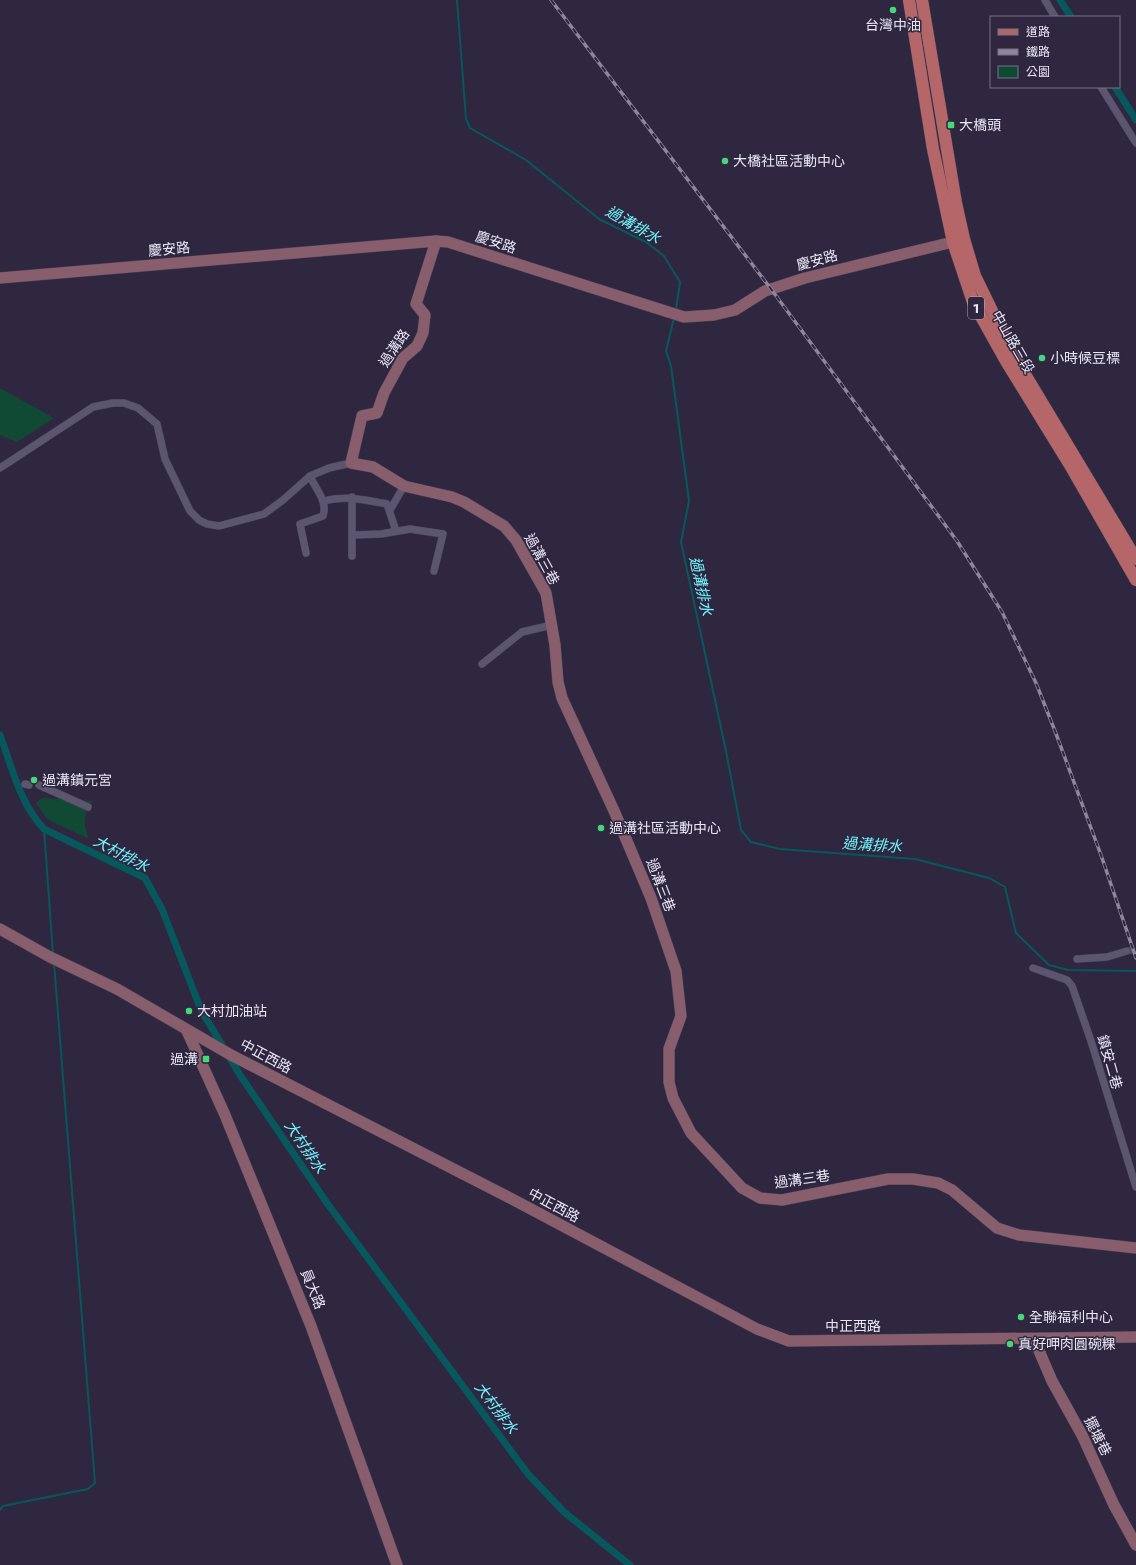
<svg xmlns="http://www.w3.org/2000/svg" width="1136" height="1565" viewBox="0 0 1136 1565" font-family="Jost,'Noto Sans TC',sans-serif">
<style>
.green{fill:#104a35}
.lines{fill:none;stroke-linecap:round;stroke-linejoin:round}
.stream{stroke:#07585d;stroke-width:2}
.canal{stroke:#07585d;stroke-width:7}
.street-tunnel{stroke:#4a445a;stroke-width:7;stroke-dasharray:7 3.5;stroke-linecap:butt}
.street-casing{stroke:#494358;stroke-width:8}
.secondary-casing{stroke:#494358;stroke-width:12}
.primary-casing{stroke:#494358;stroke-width:13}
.street{stroke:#5c5570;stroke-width:7}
.secondary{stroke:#895e6c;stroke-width:11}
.primary{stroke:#b56668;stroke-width:12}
.rail-casing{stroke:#8c879b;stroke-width:3.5}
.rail{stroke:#2e273f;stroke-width:2;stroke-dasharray:6;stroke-linecap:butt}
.poi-dot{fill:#45d77a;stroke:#2e273f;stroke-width:1.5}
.labels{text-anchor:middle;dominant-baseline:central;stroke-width:3;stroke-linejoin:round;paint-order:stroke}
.shield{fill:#2e273f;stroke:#b1adbf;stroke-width:1}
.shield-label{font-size:13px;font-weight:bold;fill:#e9e6f6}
.poi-label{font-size:14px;fill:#e9e6f6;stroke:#2e273f;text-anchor:start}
.street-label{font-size:14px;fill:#e9e6f6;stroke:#2e273f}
.water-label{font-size:15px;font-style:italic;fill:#71f5fd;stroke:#2e273f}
</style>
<rect width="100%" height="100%" fill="#2e273f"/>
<!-- green -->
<g class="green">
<polygon points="0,388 54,418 17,442 0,435"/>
<path d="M42 798 92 801C83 817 83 822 89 839L47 819 36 803Z"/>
</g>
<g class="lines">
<!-- stream -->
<g class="stream">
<polyline points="457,0 466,119 470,128 526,160 599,219 646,242 664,256 680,282 676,310"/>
<polyline points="674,318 666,351 671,366 689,501 681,542 726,751 741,830 751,842 780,849 915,859 989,878 1005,887 1016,933 1049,965 1068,970 1136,971"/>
<polyline points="44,829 53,954"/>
<polyline points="0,1510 3,1506 88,1489 95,1483 54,963"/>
</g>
<!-- canal -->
<g class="canal">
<polyline points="1060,0 1071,17"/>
<polyline points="1115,87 1136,120"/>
<path d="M0 735C12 767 20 804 44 829L145 878 162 909 201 1010 240 1075 327 1203 528 1474 564 1512 630 1565"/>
</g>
<!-- street-tunnel -->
<polyline class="street-tunnel" points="1127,951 1136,949"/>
<defs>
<g id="street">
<polyline points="1045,0 1055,17"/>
<polyline points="1101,87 1136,143"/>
<polyline points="0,468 93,407 113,403 124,403 138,408 157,424 165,459 190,511 199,520 207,524 219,526 264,514 283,500 310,476 329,468 351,463"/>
<path d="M323 501C346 495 365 500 387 504L396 531"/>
<polyline points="390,510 404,486"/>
<polyline points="353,535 381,534 410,529 443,534 434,571"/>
<path d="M306 553 300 524 323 516C328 501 316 490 310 476"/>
<polyline points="352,556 352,497"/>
<polyline points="482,664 522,632 552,625"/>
<polyline points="25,784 29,785"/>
<polyline points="39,785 88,807"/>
<polyline points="1077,959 1107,957 1127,951"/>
<polyline points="1033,968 1067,980 1072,986 1091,1041 1136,1187"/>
</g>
<g id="secondary">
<polyline points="436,241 416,304 425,315 423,333 417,346 403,358 384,393 377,413 362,416 351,463 373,467 404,486 452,497 464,502 504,526 516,540 546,593 555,645 558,682 562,698 615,813 651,898 676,971 681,1016 669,1049 669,1082 673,1098 691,1133 742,1188 760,1198 782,1200 888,1179 913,1179 938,1183 952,1190 997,1228 1019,1235 1136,1248"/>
<polyline points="0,278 436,241 448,242 684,317 714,315 735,310 765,291 805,278 961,240"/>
<polyline points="0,929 50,957 117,989 231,1055 512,1199 757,1329 789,1341 1136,1337"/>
<polyline points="187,1031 225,1115 311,1326 397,1565"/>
<polyline points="1034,1339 1052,1381 1082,1435 1114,1505 1136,1545"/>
</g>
<g id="primary">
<polyline points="909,0 933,149 953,242 973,302 1006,361 1070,465 1136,580"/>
<polyline points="922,0 956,203 964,239 975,276 1014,356 1136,559"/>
</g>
</defs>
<!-- street casing -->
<use href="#street" class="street-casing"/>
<!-- secondary casing -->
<use href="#secondary" class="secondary-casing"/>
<!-- primary casing -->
<use href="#primary" class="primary-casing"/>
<!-- street -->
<use href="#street" class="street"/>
<!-- secondary -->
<use href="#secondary" class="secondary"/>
<!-- primary -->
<use href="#primary" class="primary"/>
<defs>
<polyline id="rail" points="551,0 771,289 957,541 1002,612 1036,683 1055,731 1101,855 1136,958"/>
</defs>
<!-- rail casing -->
<use href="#rail" class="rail-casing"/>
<!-- rail -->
<use href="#rail" class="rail"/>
</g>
<!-- markers -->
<g class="poi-dot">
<circle cx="893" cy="10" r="4"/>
<rect x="947" y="121" width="8" height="8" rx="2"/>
<circle cx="725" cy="161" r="4"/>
<circle cx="1042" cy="358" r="4"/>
<circle cx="34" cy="780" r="4"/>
<circle cx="601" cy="828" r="4"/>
<circle cx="189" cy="1011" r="4"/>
<rect x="202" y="1055" width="8" height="8" rx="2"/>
<circle cx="1021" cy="1317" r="4"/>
<circle cx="1010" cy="1344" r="4"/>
</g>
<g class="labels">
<!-- shield labels -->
<rect class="shield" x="968" y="297" width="16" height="22" rx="3"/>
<g class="shield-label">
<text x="976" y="308">1</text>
</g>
<!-- poi labels -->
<g class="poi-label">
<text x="893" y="25" text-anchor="middle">台灣中油</text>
<text x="959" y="125">大橋頭</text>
<text x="733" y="161">大橋社區活動中心</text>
<text x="1050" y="358">小時候豆標</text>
<text x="42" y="780">過溝鎮元宮</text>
<text x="609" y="828">過溝社區活動中心</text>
<text x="197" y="1011">大村加油站</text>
<text x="198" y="1059" text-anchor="end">過溝</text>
<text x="1029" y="1317">全聯福利中心</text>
<text x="1018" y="1344">真好呷肉圓碗粿</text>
</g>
<!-- street labels -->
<g class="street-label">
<text transform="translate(496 242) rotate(18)">慶安路</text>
<text transform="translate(169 249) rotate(-5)">慶安路</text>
<text transform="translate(817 260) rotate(-15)">慶安路</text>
<text transform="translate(1013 342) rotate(60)">中山路三段</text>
<text transform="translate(394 348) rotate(-56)">過溝路</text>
<text transform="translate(542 559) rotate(61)">過溝三巷</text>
<text transform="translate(661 885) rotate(69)">過溝三巷</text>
<text transform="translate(266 1056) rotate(28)">中正西路</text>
<text transform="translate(1110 1062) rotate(74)">鎮安二巷</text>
<text transform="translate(802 1179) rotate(-8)">過溝三巷</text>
<text transform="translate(554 1205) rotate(28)">中正西路</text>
<text transform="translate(313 1289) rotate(68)">員大路</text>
<text x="853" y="1326">中正西路</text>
<text transform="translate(1098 1436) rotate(63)">擺塘巷</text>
</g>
<!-- water labels -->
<g class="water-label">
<text transform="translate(633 225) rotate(30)">過溝排水</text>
<text transform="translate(701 586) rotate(78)">過溝排水</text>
<text transform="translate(872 845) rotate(4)">過溝排水</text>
<text transform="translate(121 854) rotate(28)">大村排水</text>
<text transform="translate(305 1147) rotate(56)">大村排水</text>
<text transform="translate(496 1408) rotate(53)">大村排水</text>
</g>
</g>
<!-- legend -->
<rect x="990" y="16" width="130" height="72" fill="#2e273f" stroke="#797388"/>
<rect x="998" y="29" width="20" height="6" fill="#b56668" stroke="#797388"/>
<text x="1026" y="36" font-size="12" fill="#e9e6f6">道路</text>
<rect x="998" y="49" width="20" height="6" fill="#8c879b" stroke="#797388"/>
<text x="1026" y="56" font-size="12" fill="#e9e6f6">鐵路</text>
<rect x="998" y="66" width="20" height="12" fill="#104a35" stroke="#797388"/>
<text x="1026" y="76" font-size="12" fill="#e9e6f6">公園</text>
</svg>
